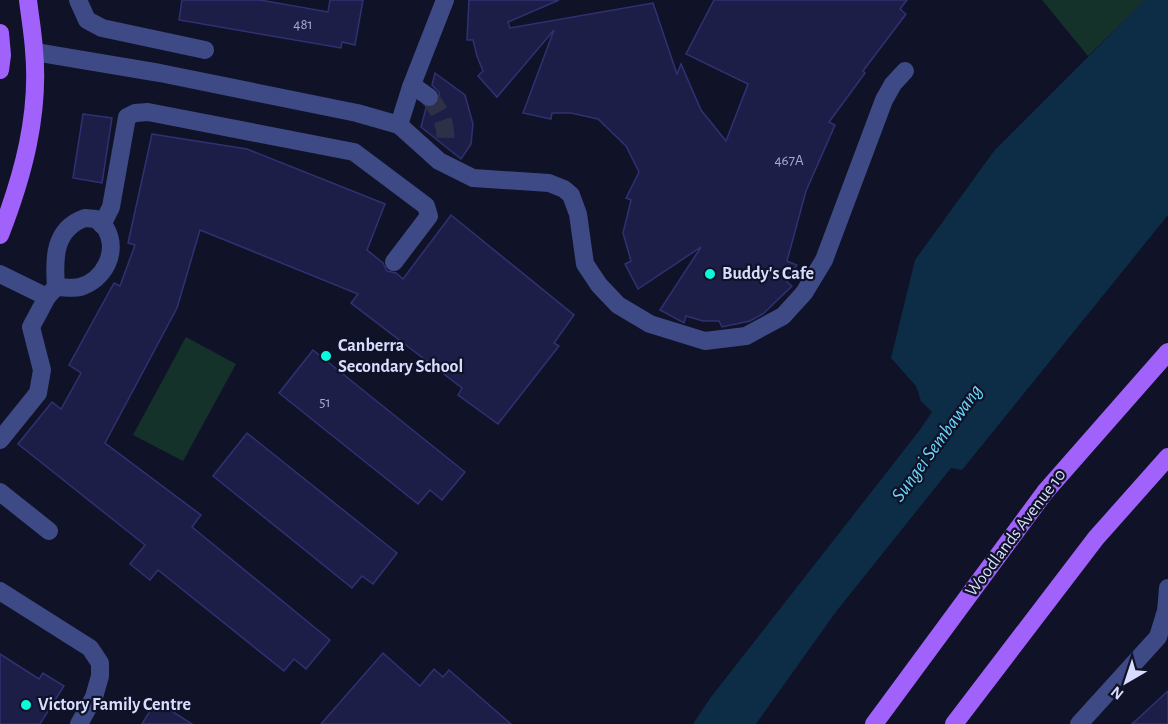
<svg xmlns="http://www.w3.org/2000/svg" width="1168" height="724" viewBox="0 0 1168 724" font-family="'Alegreya Sans',sans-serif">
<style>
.green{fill:#14312a}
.water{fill:#0c2d45}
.building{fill:#1d1e48;stroke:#303173;stroke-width:1.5}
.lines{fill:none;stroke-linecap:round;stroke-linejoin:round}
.minor-tunnel{stroke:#2e3047;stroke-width:18;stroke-dasharray:18 9;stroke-linecap:butt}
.minor{stroke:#3d4a85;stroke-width:18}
.major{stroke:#a062fb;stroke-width:18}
.poi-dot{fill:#0af8db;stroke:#101227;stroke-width:2}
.labels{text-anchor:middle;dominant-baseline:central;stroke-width:4.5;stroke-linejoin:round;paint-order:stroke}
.number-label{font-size:15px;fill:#a9acd0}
.poi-label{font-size:18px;font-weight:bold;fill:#d8dcfe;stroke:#101227;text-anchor:start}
.street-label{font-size:18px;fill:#d8dcfe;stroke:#101227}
.water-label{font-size:20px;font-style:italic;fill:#69d8fb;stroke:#101227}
</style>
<rect width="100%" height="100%" fill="#101227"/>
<!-- green -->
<g class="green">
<polygon points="1042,0 1146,0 1088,56"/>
<polygon points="186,337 236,364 183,461 133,435"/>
</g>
<!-- water -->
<polygon class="water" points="1145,0 1168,0 1168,215 962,470 951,468 835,613 756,724 693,724 711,697 919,431 932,412 921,401 916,386 891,358 915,260 994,151"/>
<!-- building -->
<g class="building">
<polygon points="182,0 260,0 328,12 330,0 363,0 355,45 342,42 341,48 179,20"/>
<polygon points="469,0 559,0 508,22 510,28 653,3 677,74 681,64 701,110 726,141 748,84 686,54 714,0 907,0 900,9 906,14 863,71 865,73 829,122 835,125 806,191 787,261 797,265 787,282 792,286 763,314 750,321 722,327 719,321 703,321 686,316 684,323 660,310 701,247 638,289 625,264 631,261 623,233 631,200 626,198 639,172 626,146 598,119 571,113 552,113 551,119 523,113 554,30 497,97 478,76 483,71 477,56 473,40 467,40"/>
<polygon points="435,73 465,95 473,124 471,144 461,159 421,127 426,108 434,107 440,99 439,92 432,85"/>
<polygon points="83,114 112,118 102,183 73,178"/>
<polygon points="152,134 247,149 385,204 367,250 383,263 387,271 396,273 403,279 451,215 574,315 554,343 559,346 498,424 458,395 462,388 351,303 358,294 200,230 177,308 105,443 201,515 192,527 330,640 306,669 294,659 284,671 158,570 150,580 130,564 145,545 18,444 52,402 61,409 81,373 69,365 114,283 120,286 135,245 128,243"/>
<polygon points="313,350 465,472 442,500 430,490 418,504 279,393"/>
<polygon points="247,433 397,553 373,584 362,576 352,588 213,476"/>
<polygon points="383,653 420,686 434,669 443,677 449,670 511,724 321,724"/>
<polygon points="0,654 39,679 43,673 64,686 40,724 0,724"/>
<polygon points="1168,691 1168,724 1132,724"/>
<polygon points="156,701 192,724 142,724"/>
</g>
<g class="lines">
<!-- minor-tunnel -->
<path class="minor-tunnel" d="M429 97C442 114 447 125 445 146"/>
<!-- minor -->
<g class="minor">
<polyline points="78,0 87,20 102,28 205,50"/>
<polyline points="35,52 160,73 357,113 399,125 439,161 473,178 549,183 564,189 571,195 578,214 585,264 599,285 618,305 650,324 705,341 746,336 783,316 804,293 824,260 884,100 893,84 905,71"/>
<polyline points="411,87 412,85 429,97"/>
<polyline points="399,125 411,87 445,0"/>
<path d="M85 218 96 219C99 222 104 225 106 229 119 252 104 280 80 287 73 289 64 287 56 287 54 260 53 229 85 218Z"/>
<polyline points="102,225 111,207 127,117 135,113 148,112 354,152 426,206 429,216 394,262"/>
<polyline points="0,274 47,297"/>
<polyline points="0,440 38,393 42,370 31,327 47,297 56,287"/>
<polyline points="0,492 49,531"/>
<polyline points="0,591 90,648 100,663 100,676 94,697 79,724"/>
<polyline points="1079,724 1158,637 1166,611 1168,588"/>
</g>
<!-- major -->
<g class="major">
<polyline points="0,33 2,55 0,70"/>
<path d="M0 235C23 176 40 114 34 50 33 34 30 17 28 0"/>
<polyline points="874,724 1045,492 1168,352"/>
<polyline points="954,724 1096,538 1168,457"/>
</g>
</g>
<!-- markers -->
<g class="poi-dot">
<circle cx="710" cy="274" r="6"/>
<circle cx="326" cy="356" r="6"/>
<circle cx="26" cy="705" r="6"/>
</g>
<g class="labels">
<!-- number labels -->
<g class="number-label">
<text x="303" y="24">481</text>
<text x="789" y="160">467A</text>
<text x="325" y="402">51</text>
</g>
<!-- poi labels -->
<g class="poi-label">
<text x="722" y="274">Buddy's Cafe</text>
<text x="338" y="346">Canberra<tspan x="338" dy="21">Secondary School</tspan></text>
<text x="38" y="705">Victory Family Centre</text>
</g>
<!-- street labels -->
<g class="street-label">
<text transform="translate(1016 533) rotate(-53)">Woodlands Avenue 10</text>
</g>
<!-- water labels -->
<g class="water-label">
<text transform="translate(937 443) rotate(-54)">Sungei Sembawang</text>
</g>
</g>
<!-- north arrow -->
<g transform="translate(1126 682) rotate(219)" stroke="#101227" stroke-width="4.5" paint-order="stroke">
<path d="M0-4.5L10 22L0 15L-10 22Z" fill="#d8dcfe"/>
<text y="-9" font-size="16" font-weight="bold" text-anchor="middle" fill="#d8dcfe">N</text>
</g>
</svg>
